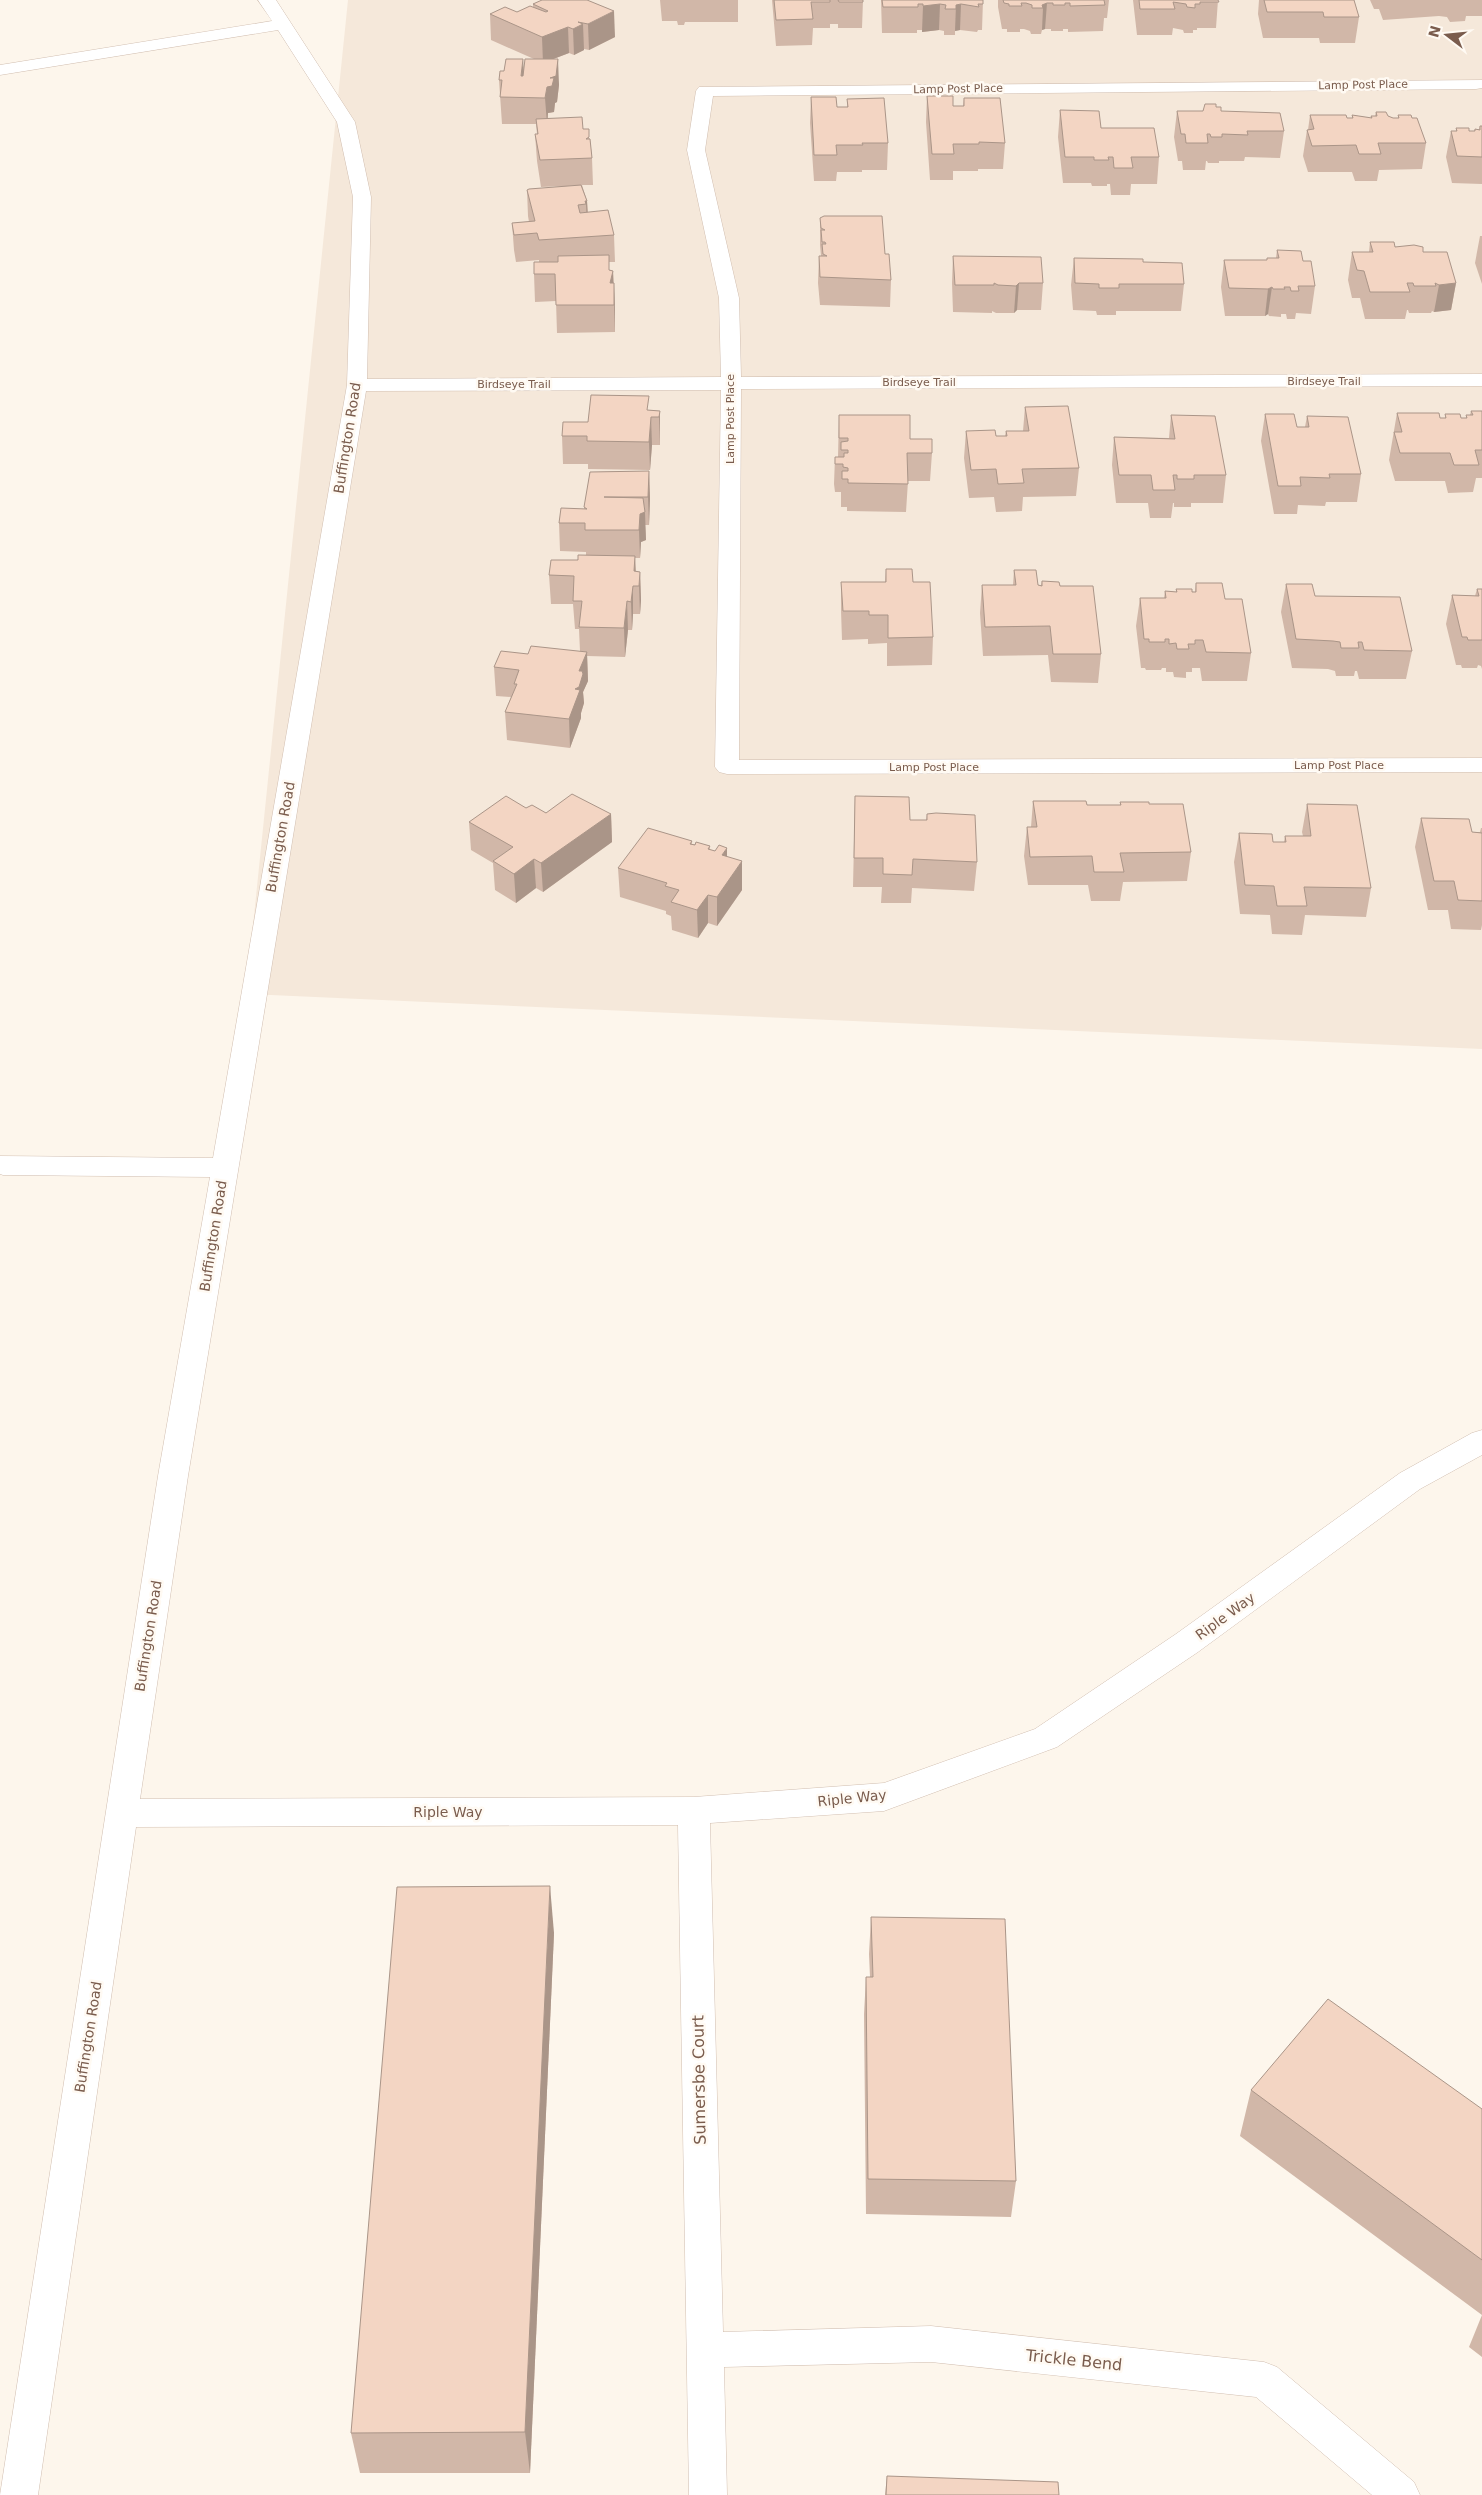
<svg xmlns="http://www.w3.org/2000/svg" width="1482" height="2495" viewBox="0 0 1482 2495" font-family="'DejaVu Sans',sans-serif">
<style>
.residential{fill:#f5e8da}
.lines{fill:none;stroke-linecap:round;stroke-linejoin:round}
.minor-casing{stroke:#d1beb0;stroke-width:1}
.minor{fill:#fff;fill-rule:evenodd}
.wall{fill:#d1b7a8}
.shaded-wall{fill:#aa9588}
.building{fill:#f3d5c3;stroke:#aa9588}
.labels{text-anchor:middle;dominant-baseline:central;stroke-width:5;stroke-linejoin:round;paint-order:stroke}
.far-street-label{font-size:11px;fill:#7a5c4d;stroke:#fffaf3}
.street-label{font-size:14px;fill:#7a5c4d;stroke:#fffaf3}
.near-street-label{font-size:16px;fill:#7a5c4d;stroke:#fffaf3}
</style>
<rect width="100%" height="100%" fill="#fdf6ec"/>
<!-- residential -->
<polygon class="residential" points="348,0 1482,0 1482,1049 246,994"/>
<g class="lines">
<defs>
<polygon id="minor" points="258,0 276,0 355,122 371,197 367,379 721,377 719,298 687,150 696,91 699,87 1482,80 1482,88 1476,89 713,96 705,150 739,298 741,377 1482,374 1482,386 741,389 739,760 1482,758 1482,772 727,774 719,772 715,767 721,390 366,391 188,1476 140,1799 694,1797 884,1783 1035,1729 1176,1634 1400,1473 1472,1433 1482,1430 1482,1455 1420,1489 1198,1652 1057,1747 884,1811 710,1823 723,2332 931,2326 1264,2362 1277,2367 1414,2482 1420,2495 1372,2495 1256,2397 931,2362 724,2367 727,2495 689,2495 678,1825 136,1827 38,2495 0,2495 158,1476 210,1177 3,1175 0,1174 0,1156 213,1158 347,385 353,197 337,122 278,30 0,75 0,65 272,21"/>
</defs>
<!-- minor casing -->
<use href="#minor" class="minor-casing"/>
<!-- minor -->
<use href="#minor" class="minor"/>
</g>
<!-- wall -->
<g class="wall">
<polygon points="542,0 615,37 589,50 584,49 584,50 574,55 569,53 553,59 559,85 557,102 555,103 554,112 548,113 548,118 583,129 590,139 592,158 593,185 582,185 587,201 588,212 614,235 615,262 609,262 609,270 613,271 615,310 615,332 557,333 556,301 535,302 534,274 539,262 539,260 516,262 514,250 512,223 529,222 528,216 527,190 563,186 541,187 537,161 535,134 537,134 536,124 502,124 499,80 504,71 524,69 534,59 491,40 490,14 517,12 533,7 533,4"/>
<polygon points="660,0 738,0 738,22 685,22 684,25 678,25 677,21 662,21"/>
<polygon points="772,0 863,0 862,28 838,28 838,24 830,24 830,28 813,28 812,45 776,46"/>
<polygon points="881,0 983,0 982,30 978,30 977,32 960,30 955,31 955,35 944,35 944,31 939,30 922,32 922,30 917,30 917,33 882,33"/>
<polygon points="998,0 1109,0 1107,18 1104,18 1103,31 1068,32 1068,29 1063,29 1063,31 1051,31 1051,29 1045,29 1042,30 1041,34 1031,34 1030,31 1024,29 1020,29 1020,32 1007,32 1007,29 1002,29 998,7"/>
<polygon points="1133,0 1218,0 1216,28 1197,28 1197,30 1193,30 1193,33 1184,33 1183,30 1173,28 1172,35 1137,35"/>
<polygon points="1259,0 1354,0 1359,17 1355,43 1320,43 1319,38 1263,38 1258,14"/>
<polygon points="1370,0 1482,0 1482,16 1466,16 1465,21 1450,22 1447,17 1439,16 1383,20 1379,9 1374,9"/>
<polygon points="927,96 953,106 963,106 964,98 1005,143 1003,169 978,169 978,171 953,171 953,180 930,180 926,122"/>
<polygon points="811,97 837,107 847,107 847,99 888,143 887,170 862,170 862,172 837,172 836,181 814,181 810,123"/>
<polygon points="1216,107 1221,111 1284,131 1280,158 1245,157 1244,161 1219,161 1219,163 1208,163 1207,161 1206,161 1205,170 1183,170 1182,161 1178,161 1174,137 1177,111 1203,111"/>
<polygon points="1060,110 1101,128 1159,157 1157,184 1131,184 1130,195 1111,195 1110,184 1107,184 1107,186 1092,186 1091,183 1063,183 1058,137"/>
<polygon points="1376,112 1393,118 1398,118 1398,115 1412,118 1426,143 1422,169 1379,170 1377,181 1355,181 1352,172 1308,172 1303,156 1307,130 1308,130 1310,115 1347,118 1352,118 1352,115 1371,118 1371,116 1375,116"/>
<polygon points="1480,126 1482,126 1482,184 1452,183 1446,157 1451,131 1456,131 1456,128 1469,131 1474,131 1475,129 1479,129"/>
<polygon points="820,218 885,254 891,280 890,307 820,305 818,283 819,256 821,256 820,245"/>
<polygon points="1480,236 1482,236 1482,284 1475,263"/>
<polygon points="1370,242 1423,252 1456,283 1451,310 1434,312 1432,311 1431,313 1409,313 1408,310 1407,310 1405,319 1365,319 1360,298 1352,298 1348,280 1352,252 1369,252"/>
<polygon points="1277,250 1303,261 1315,286 1311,314 1296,313 1295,319 1287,319 1286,314 1281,314 1281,317 1269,316 1268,314 1265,316 1225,316 1221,287 1224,260 1267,260 1276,258"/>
<polygon points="953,256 1043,283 1041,310 1017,310 1014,313 996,313 992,311 992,313 953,312 952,283"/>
<polygon points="1074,258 1143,262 1184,284 1181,311 1116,311 1116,315 1097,315 1096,311 1073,310 1071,285"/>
<polygon points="1025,407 1079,468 1076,496 1023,497 1022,511 996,512 994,497 969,498 964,458 966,431 996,436 1005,436 1006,431 1023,431"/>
<polygon points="649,410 660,411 660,445 652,445 650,470 588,469 588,464 563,464 562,436 588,422"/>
<polygon points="1471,411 1482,411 1482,478 1476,478 1473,492 1448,493 1445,481 1395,481 1389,460 1397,413 1440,418 1445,418 1445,414 1461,418 1466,418 1466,415 1470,415"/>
<polygon points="1265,414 1297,427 1305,427 1307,416 1361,474 1357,502 1326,502 1325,506 1298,505 1297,514 1274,514 1261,441"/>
<polygon points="839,415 910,439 932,453 930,481 908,481 906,512 847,511 847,507 841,507 841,492 835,492 834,484 835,457 838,457"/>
<polygon points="1171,415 1226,475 1223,503 1191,503 1191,507 1174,507 1174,503 1173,503 1171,518 1150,518 1148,503 1116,503 1112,465 1114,437 1169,438"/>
<polygon points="649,471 650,499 649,525 645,525 646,540 641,542 640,558 635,558 636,571 640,572 641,600 640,614 633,614 632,630 628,630 625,657 587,656 588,681 583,692 584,703 581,713 581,718 570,748 507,740 505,712 511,697 496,696 494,667 528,654 580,651 579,629 575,629 573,604 551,604 549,575 586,555 586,552 560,551 559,523 584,509 590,472"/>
<polygon points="886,569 913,582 933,637 932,665 887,666 887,643 868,644 868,639 842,640 841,610 841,582 885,582"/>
<polygon points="1014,570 1038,585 1041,585 1042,581 1060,586 1101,654 1098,683 1051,682 1048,655 983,656 980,613 982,585 1013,585"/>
<polygon points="1196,583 1225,599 1251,653 1247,681 1202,681 1200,668 1192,668 1192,672 1186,672 1186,678 1174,677 1173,672 1166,672 1166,668 1162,668 1161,670 1146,670 1145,668 1141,668 1136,626 1140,598 1164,598 1165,591 1176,592 1176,589 1195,592"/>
<polygon points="1286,584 1315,596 1412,651 1406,679 1359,679 1357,671 1355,671 1354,676 1336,676 1335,671 1328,669 1292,668 1281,612"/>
<polygon points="1477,589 1482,589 1482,669 1481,666 1478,665 1477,668 1462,668 1461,665 1456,665 1446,624 1452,595 1475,596"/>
<polygon points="855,796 910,820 926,820 927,814 977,862 974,891 912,888 911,903 881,903 882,887 853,887"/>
<polygon points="1033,801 1087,805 1120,805 1120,802 1149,804 1191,852 1187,881 1123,882 1120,901 1091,901 1088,885 1028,885 1024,856 1027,827 1031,827"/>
<polygon points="1307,804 1371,888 1366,917 1305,915 1302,935 1272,934 1270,915 1240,914 1234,862 1239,833 1273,842 1284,842 1285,836 1303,836 1302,832"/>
<polygon points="526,808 546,813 611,814 612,842 543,892 536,888 516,903 495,890 493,863 471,850 469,822"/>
<polygon points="1421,818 1472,832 1480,832 1481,828 1482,828 1482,925 1481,930 1451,929 1448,910 1428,910 1415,847"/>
<polygon points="692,841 692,844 710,846 710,850 727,857 742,890 717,926 708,923 698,938 672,930 671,916 666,914 666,911 620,897 618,868"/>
<polygon points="871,1917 1016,2181 1011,2217 866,2214 864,2014 866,1977 870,1977 869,1954"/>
<polygon points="554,1933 530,2473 360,2473 351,2433"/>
<polygon points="1251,2090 1482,2109 1482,2357 1469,2347 1482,2315 1240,2136"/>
<polygon points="887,2476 1059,2495 885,2495"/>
</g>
<!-- shaded-wall -->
<g class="shaded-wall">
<polygon points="1047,3 1045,29 1042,30 1043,8 1042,5"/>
<polygon points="940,4 939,30 922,32 923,6"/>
<polygon points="961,4 960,30 955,31 956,5"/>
<polygon points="614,11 615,37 589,50 588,24"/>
<polygon points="583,24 584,50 574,55 573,29"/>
<polygon points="568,27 569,53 543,63 542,37"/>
<polygon points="523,59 525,85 521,76"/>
<polygon points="558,59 559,85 557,102 555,103 554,112 548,113 547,124 545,98 547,87 550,78"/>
<polygon points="585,201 587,201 588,227 587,228 586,204"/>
<polygon points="613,271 614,299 610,283"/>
<polygon points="614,283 615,310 615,332 614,305"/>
<polygon points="1019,283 1017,310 1014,313 1016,286"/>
<polygon points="1456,283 1451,310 1434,312 1439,285"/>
<polygon points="1272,287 1268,314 1265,316 1268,289"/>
<polygon points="660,411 660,445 659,417"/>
<polygon points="651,417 652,445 650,470 649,442"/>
<polygon points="649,471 650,499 649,525 648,497"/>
<polygon points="645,512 646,540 641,542 640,558 639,530 640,514"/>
<polygon points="635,556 636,586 634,571"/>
<polygon points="640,572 641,600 640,614 639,586"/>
<polygon points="633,586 633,614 632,630 631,602"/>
<polygon points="627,601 628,630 625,657 624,628"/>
<polygon points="587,652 588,681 583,692 584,703 581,713 581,718 570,748 569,719 579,671"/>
<polygon points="611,814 612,842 543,892 541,863"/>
<polygon points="727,848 727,876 722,855"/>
<polygon points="534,859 536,888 516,903 514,874"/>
<polygon points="742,861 742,890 717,926 717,897"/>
<polygon points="708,895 708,923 698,938 697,910"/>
<polygon points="550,1886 554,1933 530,2473 525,2432"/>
</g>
<!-- building -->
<g class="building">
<polygon points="542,0 587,0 614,11 588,24 578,22 583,24 573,29 568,27 542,37 490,14 505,7 517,12 530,6 546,12 548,11 533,4"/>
<polygon points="774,0 830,0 830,2 811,2 813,19 776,20"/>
<polygon points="838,0 863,0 863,2 839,2"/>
<polygon points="882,0 983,0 983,4 978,4 979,7 961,4 956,5 956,9 945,9 946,5 940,4 923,6 923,4 918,4 918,7 883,7"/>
<polygon points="1003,0 1104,0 1105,5 1070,6 1070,3 1065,3 1065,5 1053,5 1053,3 1047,3 1042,5 1043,8 1032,8 1032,5 1026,3 1021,3 1022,6 1009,6 1009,4 1004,3"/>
<polygon points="1139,0 1218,0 1219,2 1200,2 1200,4 1195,4 1195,8 1187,7 1186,4 1173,2 1175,9 1140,9"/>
<polygon points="1264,0 1354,0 1359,17 1324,17 1323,12 1267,12"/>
<polygon points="506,59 523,59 521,76 523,76 525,59 558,59 556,76 550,78 554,78 552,86 547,87 545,98 500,97 502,80 499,80 500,71 504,71"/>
<polygon points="927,96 953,96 953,106 964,106 964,98 1000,98 1005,143 979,142 979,144 953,144 954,154 932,154"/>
<polygon points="811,97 836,97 837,107 848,107 847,99 884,98 888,143 862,143 863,145 836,145 837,155 814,155"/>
<polygon points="1205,104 1216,104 1216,107 1221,107 1221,111 1280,113 1284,131 1247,131 1248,135 1222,134 1222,137 1211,137 1210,134 1207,134 1208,143 1186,143 1185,134 1181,134 1177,111 1203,111"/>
<polygon points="1060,110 1099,111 1101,128 1154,128 1159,157 1131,157 1133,168 1114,168 1113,157 1108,157 1109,160 1094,160 1094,157 1065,157"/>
<polygon points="1376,112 1386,112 1388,116 1393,118 1399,118 1398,115 1411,115 1412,118 1417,118 1426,143 1378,143 1381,154 1359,154 1356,145 1312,146 1307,130 1314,129 1310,115 1346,115 1347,118 1353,118 1352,115 1372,118 1371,116 1377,116"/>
<polygon points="582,117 583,129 589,129 589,137 586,139 590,139 592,158 540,160 535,134 538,134 536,119"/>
<polygon points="1480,126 1482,126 1482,157 1457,156 1451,131 1457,131 1456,128 1469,128 1469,131 1475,131 1475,129 1480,130"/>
<polygon points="581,185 587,201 585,201 586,204 578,205 580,213 608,210 614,235 539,240 537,233 514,235 512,223 535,221 527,190 529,189"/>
<polygon points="824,216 882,216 885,254 889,254 891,280 820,277 819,256 827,256 823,254 822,244 826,244 825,242 822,242 821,230 825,230 821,228 820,218"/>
<polygon points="1370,242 1394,242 1395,247 1414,245 1423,247 1423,252 1447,252 1456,283 1439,285 1435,283 1436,286 1414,286 1413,283 1407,283 1410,292 1370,292 1364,271 1357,270 1352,252 1373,252"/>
<polygon points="1277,250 1301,251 1303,261 1311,261 1315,286 1298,286 1299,291 1291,291 1290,287 1284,287 1285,289 1273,289 1272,287 1268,289 1229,288 1224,260 1267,260 1267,258 1279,258"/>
<polygon points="609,255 609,270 613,271 610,283 614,283 614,305 556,305 555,274 534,274 534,262 558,262 558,256"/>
<polygon points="953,256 1041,257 1043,283 1019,283 1016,286 998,285 994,283 994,285 955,285"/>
<polygon points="1074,258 1143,259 1143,262 1182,263 1184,284 1119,284 1119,288 1099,288 1099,284 1075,283"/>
<polygon points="591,395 649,396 647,410 660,411 659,417 651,417 649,442 587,441 587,436 562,436 563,422 588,422"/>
<polygon points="1068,406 1079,468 1022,469 1024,483 998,484 996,469 971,470 966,431 995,430 996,436 1007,436 1006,431 1029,431 1025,407"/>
<polygon points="1471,411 1482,411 1482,450 1475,450 1479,465 1454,465 1450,453 1400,453 1394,432 1402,432 1397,413 1439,413 1440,418 1446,418 1445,414 1460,414 1461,418 1467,418 1466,415 1473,415"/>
<polygon points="1265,414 1294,414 1297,427 1309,427 1307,416 1348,417 1361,474 1329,474 1330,478 1300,477 1301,486 1278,486"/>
<polygon points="839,415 910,415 910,439 932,439 932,453 907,453 908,484 848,483 848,479 842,479 842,471 848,471 848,468 843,467 843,464 835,464 835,457 844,457 844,453 848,453 848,450 841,450 841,442 848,441 848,438 839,438"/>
<polygon points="1171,415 1215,416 1226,475 1194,475 1194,479 1177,479 1177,475 1173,475 1175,490 1153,490 1151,475 1119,475 1114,437 1175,439"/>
<polygon points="649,471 648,497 604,497 643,498 645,512 640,514 639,530 585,530 585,523 559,523 561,508 587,509 584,507 590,472"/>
<polygon points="578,555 635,556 634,571 640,572 639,586 633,586 631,602 627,601 624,628 579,627 582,601 573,601 574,576 549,575 551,560 578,560"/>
<polygon points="886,569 912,569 913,582 930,582 933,637 888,638 888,615 869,615 869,611 843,611 841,582 886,582"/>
<polygon points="1014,570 1036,570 1038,585 1042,586 1042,581 1059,582 1060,586 1093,586 1101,654 1053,654 1050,626 985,627 982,585 1016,585"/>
<polygon points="1196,583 1222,583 1225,599 1242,599 1251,653 1206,652 1203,640 1195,640 1195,644 1188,644 1189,649 1177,649 1176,643 1169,644 1169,639 1165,639 1165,642 1149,642 1149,639 1144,639 1140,598 1166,598 1165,591 1177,592 1176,589 1192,589 1192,592 1196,592"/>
<polygon points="1286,584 1312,584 1315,596 1400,597 1412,651 1364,650 1362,642 1358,642 1359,648 1341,648 1340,642 1333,641 1296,639"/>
<polygon points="1477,589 1482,589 1482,640 1468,640 1467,637 1462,637 1452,595 1479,596"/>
<polygon points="531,646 587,652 579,671 582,671 583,674 579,687 575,689 580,690 569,719 505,712 517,684 514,684 519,670 494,667 501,651 528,654"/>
<polygon points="572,794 611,814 541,863 534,859 514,874 493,861 513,847 469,822 506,796 526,808 532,805 546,813"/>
<polygon points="855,796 909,797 910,820 927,820 927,814 936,813 975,815 977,862 913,859 912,875 883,874 883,858 854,858"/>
<polygon points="1033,801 1086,801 1087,805 1121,805 1120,802 1149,802 1149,804 1183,804 1191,852 1120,853 1124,872 1094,872 1092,856 1030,857 1027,827 1037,827"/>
<polygon points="1307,804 1357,805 1371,888 1304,887 1307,906 1277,906 1274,886 1245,885 1239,833 1272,834 1273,842 1286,842 1285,836 1311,836"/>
<polygon points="1421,818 1469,819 1472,832 1482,833 1482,901 1458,900 1454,881 1434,881"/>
<polygon points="648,828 692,841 690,844 695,845 696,842 710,846 708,849 715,851 719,845 727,848 722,855 742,861 717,897 708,895 697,910 671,902 679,890 665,886 667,883 618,868"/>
<polygon points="550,1886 525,2432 351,2433 397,1887"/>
<polygon points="871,1917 1005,1919 1016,2181 868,2179 866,1977 873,1977"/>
<polygon points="1328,1999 1482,2109 1482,2260 1251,2090"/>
<polygon points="887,2476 1058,2482 1059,2495 886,2495"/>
</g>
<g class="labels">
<!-- far-street labels -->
<g class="far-street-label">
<text transform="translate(1363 85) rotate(-1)">Lamp Post Place</text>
<text transform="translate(958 89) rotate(-1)">Lamp Post Place</text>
<text x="1324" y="381">Birdseye Trail</text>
<text x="919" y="382">Birdseye Trail</text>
<text x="514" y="384">Birdseye Trail</text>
<text transform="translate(730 419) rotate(-90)">Lamp Post Place</text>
<text x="1339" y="765">Lamp Post Place</text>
<text x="934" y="767">Lamp Post Place</text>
</g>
<!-- street labels -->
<g class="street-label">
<text transform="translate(347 438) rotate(-81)">Buffington Road</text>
<text transform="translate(280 837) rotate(-80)">Buffington Road</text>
<text transform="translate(213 1236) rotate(-81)">Buffington Road</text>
<text transform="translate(1225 1616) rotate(-36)">Riple Way</text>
<text transform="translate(148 1636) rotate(-81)">Buffington Road</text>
<text transform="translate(852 1798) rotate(-6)">Riple Way</text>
<text x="448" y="1812">Riple Way</text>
<text transform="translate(88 2037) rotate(-81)">Buffington Road</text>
</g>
<!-- near-street labels -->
<g class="near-street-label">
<text transform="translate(699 2080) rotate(-91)">Sumersbe Court</text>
<text transform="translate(1074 2360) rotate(6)">Trickle Bend</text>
</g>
</g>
<!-- north arrow -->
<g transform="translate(1447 35) rotate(286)" stroke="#fffaf3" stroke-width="4" paint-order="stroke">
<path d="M0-4L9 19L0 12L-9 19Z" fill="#7a5c4d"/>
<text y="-8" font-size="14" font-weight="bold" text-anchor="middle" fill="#7a5c4d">N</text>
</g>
</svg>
